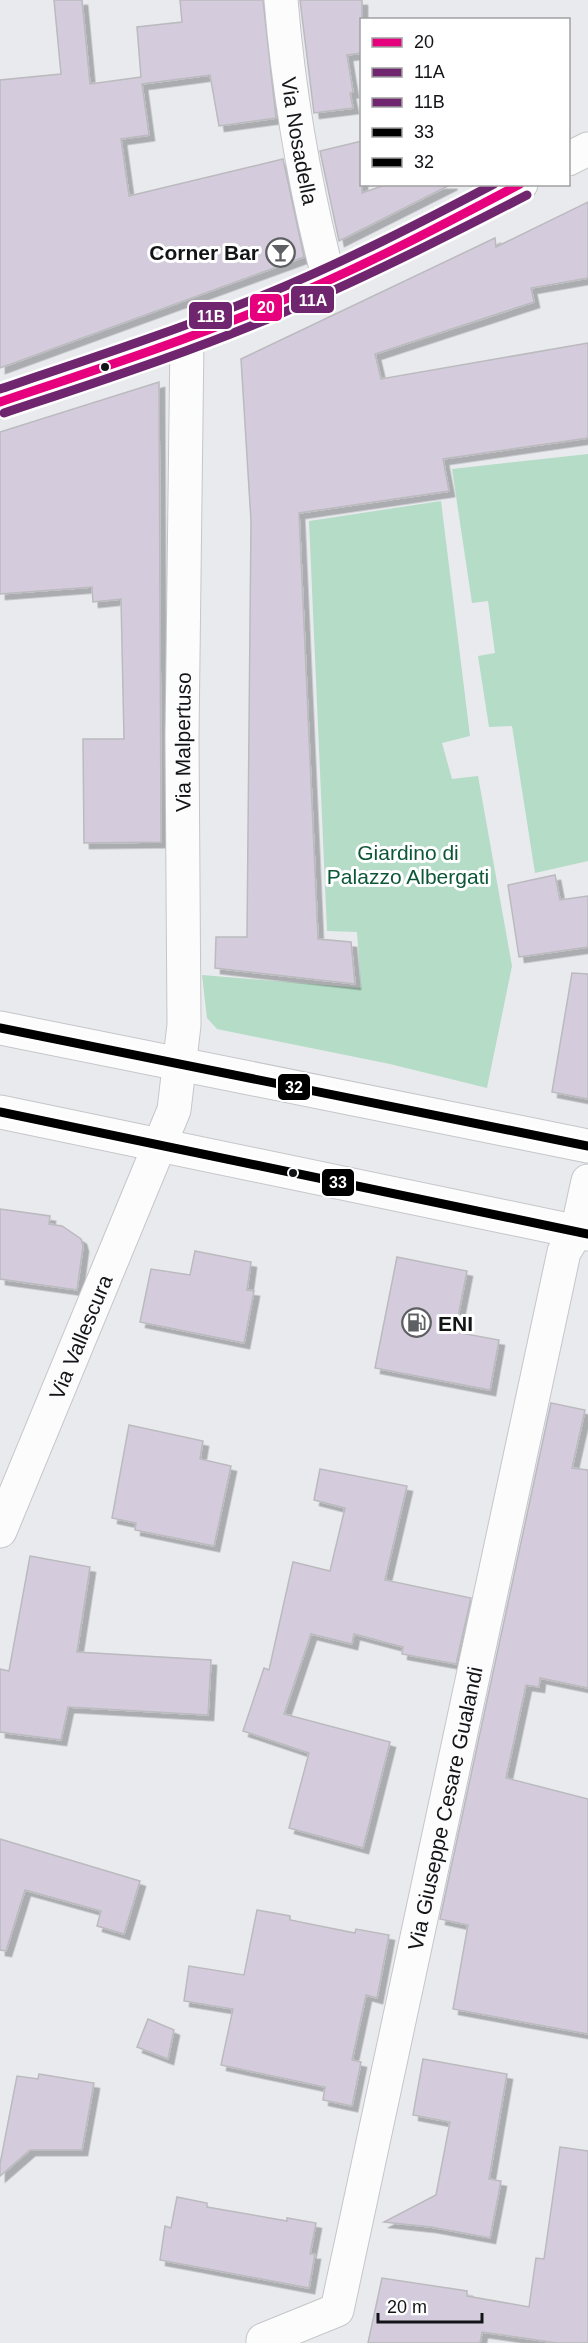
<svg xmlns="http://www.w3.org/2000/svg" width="588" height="2343" viewBox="0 0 588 2343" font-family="Helvetica,sans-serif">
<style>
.green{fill:#b4dcc7}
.building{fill:#d4ccdc;stroke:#bbbabe;stroke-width:1.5;filter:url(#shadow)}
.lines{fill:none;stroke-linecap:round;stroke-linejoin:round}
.minor-casing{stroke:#c5c6c9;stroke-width:35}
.tertiary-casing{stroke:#c5c6c9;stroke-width:35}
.primary-casing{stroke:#c5c6c9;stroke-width:35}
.minor{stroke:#fcfcfc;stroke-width:33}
.tertiary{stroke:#fcfcfc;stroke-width:33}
.primary{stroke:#fcfcfc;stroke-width:33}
.bus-1-casing{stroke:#fff;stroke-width:14}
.bus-2-casing{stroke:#fff;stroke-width:14}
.bus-3-casing{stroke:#fff;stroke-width:14}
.bus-4-casing{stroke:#fff;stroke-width:14}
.bus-5-casing{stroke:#fff;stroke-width:14}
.bus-1{stroke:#e6007e;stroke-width:9}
.bus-2{stroke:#70266f;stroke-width:9}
.bus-3{stroke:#70266f;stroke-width:9}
.bus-4{stroke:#000;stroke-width:9}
.bus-5{stroke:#000;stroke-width:9}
.bus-dot{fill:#131417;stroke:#fff;stroke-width:2}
.labels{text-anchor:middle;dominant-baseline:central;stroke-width:6;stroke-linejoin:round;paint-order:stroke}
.street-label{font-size:21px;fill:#131417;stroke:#fff}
.poi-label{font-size:21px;font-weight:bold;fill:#131417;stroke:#fff;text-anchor:end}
.park-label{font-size:21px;fill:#0b5737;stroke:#fff}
.line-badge{stroke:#fff;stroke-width:2}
.badge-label{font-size:16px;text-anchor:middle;font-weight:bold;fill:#fff}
</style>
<defs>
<filter id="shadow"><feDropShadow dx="5.5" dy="5.5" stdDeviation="0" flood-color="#0004"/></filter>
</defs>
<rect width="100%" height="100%" fill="#e9eaee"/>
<!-- green -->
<g class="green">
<polygon points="588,454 588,861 535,873 512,726 489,727 478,656 495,653 488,601 472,603 452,469"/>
<polygon points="441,501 470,736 442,743 452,779 478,776 512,966 487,1088 390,1064 217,1029 207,1018 202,975 361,988 357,932 327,931 309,521"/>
</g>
<!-- building -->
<g class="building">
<polygon points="54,0 82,0 90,84 141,77 137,27 182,22 180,0 263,0 276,118 219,126 210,75 142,84 149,135 121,139 129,196 283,159 304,257 0,368 0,80 61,74"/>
<polygon points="300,0 362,0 362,53 347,55 353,92 350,93 353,108 314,113"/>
<polygon points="362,141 362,193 388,184 452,184 339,241 320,151"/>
<polygon points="588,202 588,278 531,288 534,302 375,354 381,379 588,343 588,438 443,459 449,491 299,513 318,939 351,942 355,984 215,968 216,937 247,937 251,521 241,359 495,238 496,247"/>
<polygon points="159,382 161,842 84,843 83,739 124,739 121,599 93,602 92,587 0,594 0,432"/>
<polygon points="555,875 560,900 588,896 588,947 519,957 508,885"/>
<polygon points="572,973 588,974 588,1099 552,1092"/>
<polygon points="0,1209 50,1216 49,1224 62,1226 81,1239 83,1246 77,1290 0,1279"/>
<polygon points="195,1251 251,1262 247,1290 254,1291 244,1343 140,1322 151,1269 190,1275"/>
<polygon points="397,1257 467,1271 455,1332 499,1340 490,1390 375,1368"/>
<polygon points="551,1403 585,1410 572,1468 588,1470 588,1688 540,1678 539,1687 526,1685 506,1778 588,1799 588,2034 453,2009 468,1925 440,1919"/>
<polygon points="129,1425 203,1441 200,1459 231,1466 214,1546 135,1530 136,1523 112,1518"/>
<polygon points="320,1469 407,1486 385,1580 471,1598 456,1664 402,1654 403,1647 354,1634 352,1644 311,1634 284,1714 390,1742 363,1848 289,1828 309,1753 243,1731 264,1668 269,1670 293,1562 330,1571 345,1508 314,1500"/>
<polygon points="30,1556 90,1567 77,1652 211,1660 208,1715 68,1707 61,1740 0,1732 0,1669 9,1671"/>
<polygon points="0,1839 140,1881 124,1934 97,1926 101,1911 25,1890 6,1951 0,1950"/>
<polygon points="257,1910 290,1916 290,1920 355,1933 356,1929 389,1935 377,1998 366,1995 352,2060 361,2062 352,2106 323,2100 325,2087 221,2065 233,2009 184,2001 189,1966 244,1975"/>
<polygon points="148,2019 174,2030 168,2059 137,2047"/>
<polygon points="423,2059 507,2074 489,2179 501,2181 490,2238 431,2227 384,2222 436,2195 450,2122 413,2115"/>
<polygon points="39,2074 94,2083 82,2150 30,2150 0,2176 0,2164 17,2076 38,2079"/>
<polygon points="560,2147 588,2151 588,2343 557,2343 482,2332 480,2343 368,2343 382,2278 467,2291 467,2296 529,2307 536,2258 544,2259"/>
<polygon points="177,2197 207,2203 207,2207 287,2221 287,2218 316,2223 310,2254 315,2254 309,2288 160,2260 165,2226 171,2228"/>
</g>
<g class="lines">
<defs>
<g id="minor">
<path id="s1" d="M281 0C289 95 305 188 329 280"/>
<path id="s2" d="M0 1531 174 1110 184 1025 182 737 187 338"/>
<path id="s3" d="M263 2343V2340L337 2310 564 1252 577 1231"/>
</g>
<g id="tertiary">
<polyline points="568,159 588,149"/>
<path d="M0 402C105 366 211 332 313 287 384 256 452 220 521 184"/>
</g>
<g id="primary">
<polyline points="0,1028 588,1146"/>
<polyline points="0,1112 588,1234"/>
<polyline points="577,1231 588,1181"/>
</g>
</defs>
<!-- minor casing -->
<use href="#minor" class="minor-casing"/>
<!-- tertiary casing -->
<use href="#tertiary" class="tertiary-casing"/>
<!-- primary casing -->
<use href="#primary" class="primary-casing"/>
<!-- minor -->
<use href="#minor" class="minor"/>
<!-- tertiary -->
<use href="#tertiary" class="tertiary"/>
<!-- primary -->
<use href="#primary" class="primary"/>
<defs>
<path id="bus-1" d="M0 402C92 371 184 341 274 304 359 269 439 227 520 184"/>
<path id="bus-2" d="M4 413C97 382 191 352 282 313 365 278 446 237 527 195"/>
<path id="bus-3" d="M0 389C90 359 181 329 269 293 346 261 420 223 494 184"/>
<polyline id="bus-4" points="0,1112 588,1234"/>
<polyline id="bus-5" points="0,1028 588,1146"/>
</defs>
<!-- bus-1 casing -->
<use href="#bus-1" class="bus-1-casing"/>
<!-- bus-2 casing -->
<use href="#bus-2" class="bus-2-casing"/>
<!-- bus-3 casing -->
<use href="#bus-3" class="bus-3-casing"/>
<!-- bus-4 casing -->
<use href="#bus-4" class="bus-4-casing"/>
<!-- bus-5 casing -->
<use href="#bus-5" class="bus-5-casing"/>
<!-- bus-1 -->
<use href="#bus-1" class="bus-1"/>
<!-- bus-2 -->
<use href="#bus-2" class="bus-2"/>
<!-- bus-3 -->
<use href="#bus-3" class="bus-3"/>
<!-- bus-4 -->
<use href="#bus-4" class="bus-4"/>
<!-- bus-5 -->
<use href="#bus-5" class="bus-5"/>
</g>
<!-- icons -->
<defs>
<symbol id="bar-ring" viewBox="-11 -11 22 22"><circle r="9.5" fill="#fff" stroke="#5e5f62" stroke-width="1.5"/><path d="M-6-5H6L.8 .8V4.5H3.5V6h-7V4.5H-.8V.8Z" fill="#5e5f62"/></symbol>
<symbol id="fuel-ring" viewBox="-11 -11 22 22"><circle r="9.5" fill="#fff" stroke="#5e5f62" stroke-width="1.5"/><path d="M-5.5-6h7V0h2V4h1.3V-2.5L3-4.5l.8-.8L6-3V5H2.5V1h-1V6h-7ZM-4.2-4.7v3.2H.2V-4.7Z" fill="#5e5f62"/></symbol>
</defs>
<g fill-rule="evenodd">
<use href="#bar-ring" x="264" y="236" width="33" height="33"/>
<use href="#fuel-ring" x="400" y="1306" width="33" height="33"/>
</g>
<!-- markers -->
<g class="bus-dot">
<circle cx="105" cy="367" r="5"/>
<circle cx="293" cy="1173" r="5"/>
</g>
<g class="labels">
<!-- street labels -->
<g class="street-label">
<text stroke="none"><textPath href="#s1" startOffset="142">Via Nosadella</textPath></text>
<text stroke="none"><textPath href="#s2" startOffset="824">Via Malpertuso</textPath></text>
<text stroke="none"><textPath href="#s2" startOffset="210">Via Vallescura</textPath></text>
<text stroke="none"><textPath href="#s3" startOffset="596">Via Giuseppe Cesare Gualandi</textPath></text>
</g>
<!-- poi labels -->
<g class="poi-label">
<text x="259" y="252">Corner Bar</text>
<text x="438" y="1323" text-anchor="start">ENI</text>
</g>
<!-- park labels -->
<g class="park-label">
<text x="408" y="852">Giardino di<tspan x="408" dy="24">Palazzo Albergati</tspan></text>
</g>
</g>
<g class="line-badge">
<rect x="290" y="285" width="45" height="29" rx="6" fill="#70266f"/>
<rect x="249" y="293" width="34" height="29" rx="6" fill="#e6007e"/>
<rect x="188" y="301" width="45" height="29" rx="6" fill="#70266f"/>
<rect x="277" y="1073" width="34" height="28" rx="6" fill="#000"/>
<rect x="321" y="1168" width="34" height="29" rx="6" fill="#000"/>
</g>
<g class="badge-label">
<text x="313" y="306">11A</text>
<text x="266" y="313">20</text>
<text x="211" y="322">11B</text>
<text x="294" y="1093">32</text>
<text x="338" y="1188">33</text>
</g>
<!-- legend -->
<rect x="360" y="18" width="210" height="168" fill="#ffffff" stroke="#a1a1a2" stroke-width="1.5"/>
<rect x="372" y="38" width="30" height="9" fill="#e6007e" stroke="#a1a1a2" stroke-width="1.5"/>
<text x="414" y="48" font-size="18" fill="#131417">20</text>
<rect x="372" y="68" width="30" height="9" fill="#70266f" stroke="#a1a1a2" stroke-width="1.5"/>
<text x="414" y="78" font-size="18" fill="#131417">11A</text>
<rect x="372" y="98" width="30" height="9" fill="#70266f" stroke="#a1a1a2" stroke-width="1.5"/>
<text x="414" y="108" font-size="18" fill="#131417">11B</text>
<rect x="372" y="128" width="30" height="9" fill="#000000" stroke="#a1a1a2" stroke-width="1.5"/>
<text x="414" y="138" font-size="18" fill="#131417">33</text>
<rect x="372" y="158" width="30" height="9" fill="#000000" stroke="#a1a1a2" stroke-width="1.5"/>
<text x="414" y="168" font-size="18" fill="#131417">32</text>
<!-- scale -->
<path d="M378 2313v9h104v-9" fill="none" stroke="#131417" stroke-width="3"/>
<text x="387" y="2313" font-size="18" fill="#131417" stroke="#ffffff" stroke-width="4.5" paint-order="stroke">20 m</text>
</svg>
